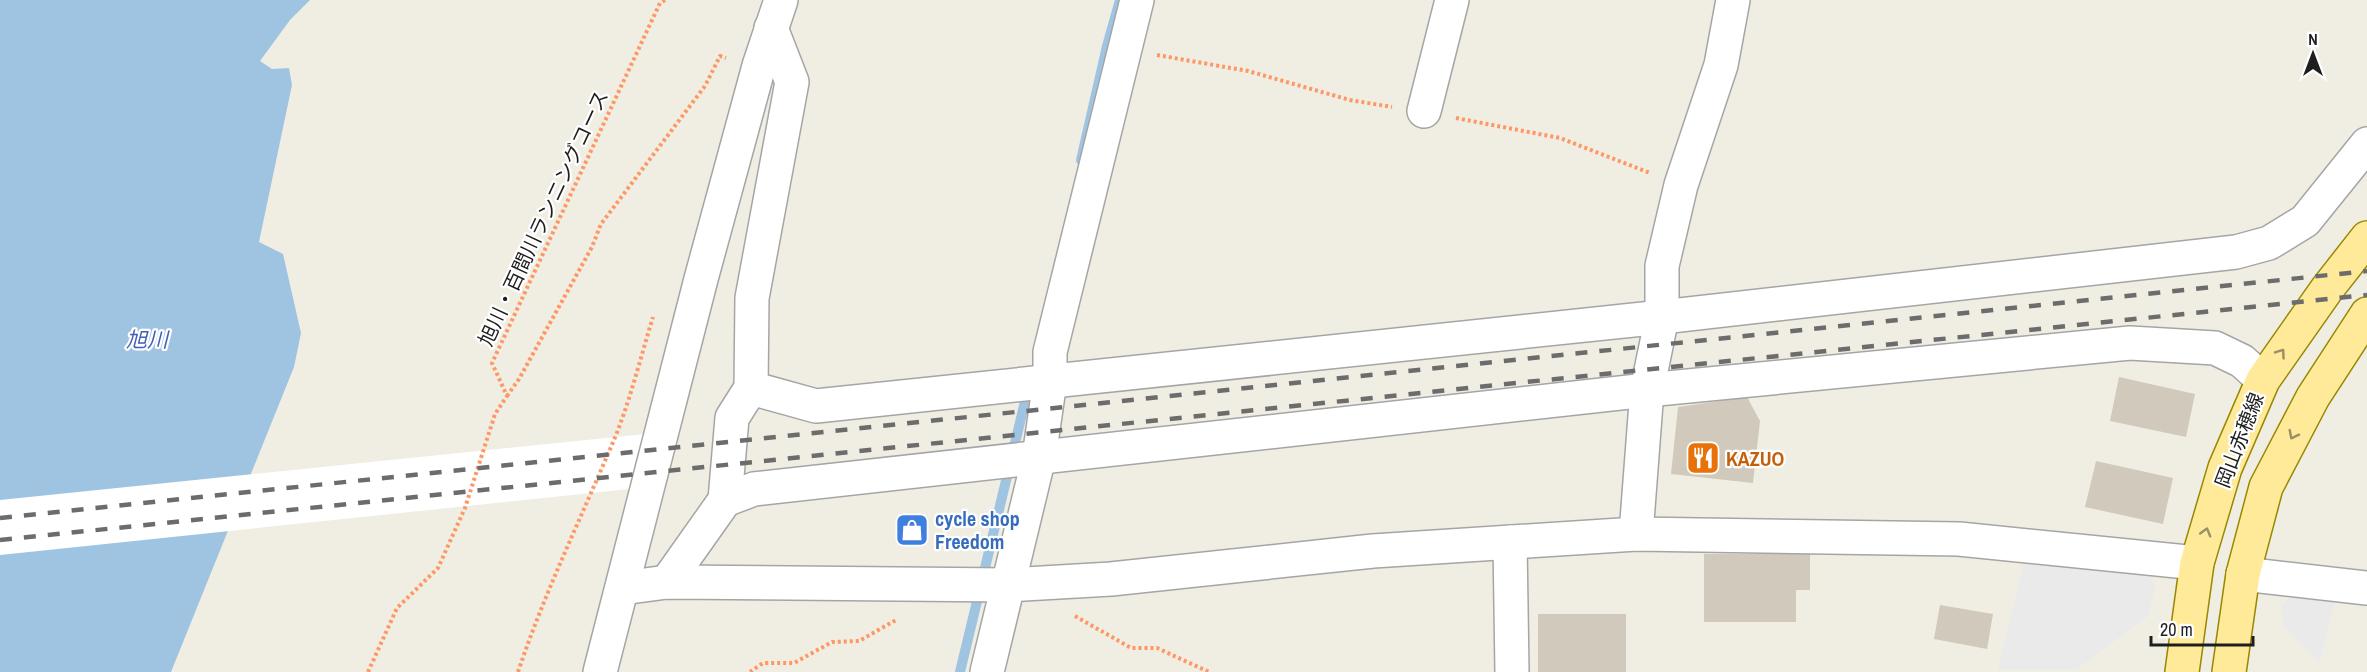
<svg xmlns="http://www.w3.org/2000/svg" width="2367" height="672" viewBox="0 0 2367 672" font-family="'Archivo Narrow','Noto Sans JP',sans-serif">
<style>
.parking{fill:#eaeaea}
.water{fill:#9fc4e2}
.pier{fill:#fff}
.lines{fill:none;stroke-linecap:round;stroke-linejoin:round}
.stream{stroke:#9fc4e2;stroke-width:10}
.building{fill:#d0c9bc}
.minor-casing{stroke:#a5a5a5;stroke-width:36}
.primary-casing{stroke:#988700;stroke-width:36}
.path{stroke:#ff9765;stroke-width:4;stroke-dasharray:3 3;stroke-linecap:butt}
.minor{stroke:#fff;stroke-width:33}
.primary{stroke:#ffea99;stroke-width:33}
.rail{stroke:#6c6c6c;stroke-width:4.5;stroke-dasharray:12 12;stroke-linecap:butt}
.oneway{stroke:#9a8e62}
.labels{text-anchor:middle;dominant-baseline:central;stroke-width:4.5;stroke-linejoin:round;paint-order:stroke}
.street-label{font-size:20px;fill:#1e1e1e;stroke:#fff}
.food-label{font-size:20px;font-weight:bold;fill:#c56008;stroke:#fff;text-anchor:start}
.shop-label{font-size:20px;font-weight:bold;fill:#366cbe;stroke:#fff;text-anchor:start}
.water-label{font-size:21px;font-style:italic;fill:#4162b7;stroke:#fff}
</style>
<rect width="100%" height="100%" fill="#f0eee3"/>
<!-- parking -->
<g class="parking">
<polygon points="2025,557 2143,569 2156,586 2148,616 2077,669 1998,669"/>
<polygon points="2292,596 2335,601 2320,663 2283,626 2282,604"/>
</g>
<!-- water -->
<polygon class="water" points="0,0 310,0 290,20 260,61 272,69 289,68 292,85 259,242 283,254 301,333 294,367 171,672 0,672"/>
<!-- pier -->
<polygon class="pier" points="645,434 629,489 0,555 0,500"/>
<g class="lines">
<!-- stream -->
<g class="stream">
<polyline points="1081,160 1107,46 1120,0"/>
<polyline points="960,672 1028,389"/>
</g>
</g>
<!-- building -->
<g class="building">
<polygon points="2119,377 2195,394 2186,437 2110,421"/>
<polygon points="1747,397 1760,421 1753,483 1671,474 1678,407"/>
<polygon points="2096,461 2173,478 2163,524 2085,507"/>
<polygon points="1704,554 1810,554 1810,590 1796,590 1796,622 1704,622"/>
<polygon points="1940,605 1993,614 1987,649 1934,639"/>
<rect x="1538" y="614" width="88" height="58"/>
</g>
<g class="lines">
<defs>
<g id="minor">
<polyline points="1424,111 1452,0"/>
<polyline points="751,388 816,406 1662,317 2236,252 2269,243 2305,221 2367,144"/>
<polyline points="725,500 754,489 1647,390 2130,343 2215,348 2242,361 2263,380"/>
<polyline points="1636,534 1647,390 1662,317 1662,266 1681,185 1721,65 1733,0"/>
<polyline points="1510,542 1512,672"/>
<polyline points="2243,574 2367,588"/>
<polyline points="667,582 725,500 732,418 751,388 752,298 792,82 771,28"/>
<polyline points="622,588 667,582 1009,585 1111,579 1373,551 1636,534 1959,539 2197,563"/>
<polyline points="600,672 701,279 759,66 781,0"/>
<polyline points="987,672 1039,457 1050,381 1050,352 1137,0"/>
</g>
<g id="primary">
<polyline points="2182,672 2197,563 2225,468 2263,380 2327,289 2367,238"/>
<polyline points="2229,672 2243,574 2266,487 2313,397 2367,314"/>
</g>
</defs>
<!-- minor casing -->
<use href="#minor" class="minor-casing"/>
<!-- primary casing -->
<use href="#primary" class="primary-casing"/>
<!-- path -->
<g class="path">
<polyline points="1157,55 1248,71 1350,100 1392,107"/>
<polyline points="1456,118 1560,138 1650,173"/>
<polyline points="507,396 519,379 592,247 601,224 705,86 720,56 726,58"/>
<polyline points="1075,616 1131,648 1157,648 1209,672"/>
<polyline points="368,672 397,608 438,568 465,508 495,414 507,396 492,363 660,3 665,0"/>
<path d="M518 672C545 591 583 514 616 435 631 397 641 356 653 317"/>
<polyline points="750,672 763,663 794,663 832,642 859,641 896,620"/>
</g>
<!-- minor -->
<use href="#minor" class="minor"/>
<!-- primary -->
<use href="#primary" class="primary"/>
<!-- rail -->
<g class="rail">
<polyline points="0,518 2367,271"/>
<polyline points="0,540 2367,295"/>
</g>
</g>
<!-- one-way arrows -->
<defs><path id="oneway-chevron" d="M-2-3.5L2.5 0L-2 3.5" fill="none" stroke-width="1.6" stroke-linecap="round" stroke-linejoin="round" transform="scale(1.5)"/></defs>
<g class="oneway">
<use href="#oneway-chevron" transform="translate(2281 353) rotate(-55)"/>
<use href="#oneway-chevron" transform="translate(2293 435) rotate(117)"/>
<use href="#oneway-chevron" transform="translate(2206 532) rotate(-74)"/>
</g>
<!-- icons -->
<defs>
<symbol id="restaurant-square" viewBox="-11 -11 22 22"><rect x="-9" y="-9" width="18" height="18" rx="4" fill="#e8710a" stroke="#fff"/><path d="M-5-6h1v4h1v-4h1v4h1v-4h1v5L-1.5 .5V6h-2V.5L-5-1ZM5-6V6H3V1.5H1.5Q1.5-4 5-6Z" fill="#fff"/></symbol>
<symbol id="shop-square" viewBox="-11 -11 22 22"><rect x="-9" y="-9" width="18" height="18" rx="4" fill="#3f7fe0" stroke="#fff"/><path d="M-5-2.5h2.3a2.7 3.5 0 0 1 5.4 0H5L5.5 6h-11ZM-1.5-2.5h3a1.5 2.3 0 0 0-3 0Z" fill="#fff"/></symbol>
</defs>
<g fill-rule="evenodd">
<use href="#restaurant-square" x="1684" y="439" width="38" height="38"/>
<use href="#shop-square" x="893" y="511" width="38" height="38"/>
</g>
<g class="labels">
<!-- street labels -->
<g class="street-label">
<text transform="translate(543 218) rotate(-65)">旭川・百間川ランニングコース</text>
<text transform="translate(2239 440) rotate(-69)">岡山赤穂線</text>
</g>
<!-- food labels -->
<g class="food-label">
<text x="1726" y="458">KAZUO</text>
</g>
<!-- shop labels -->
<g class="shop-label">
<text x="935" y="518">cycle shop<tspan x="935" dy="23">Freedom</tspan></text>
</g>
<!-- water labels -->
<g class="water-label">
<text x="147" y="339">旭川</text>
</g>
</g>
<!-- north arrow -->
<g transform="translate(2313 54)" stroke="#ffffff" stroke-width="4.5" paint-order="stroke">
<path d="M0-4.5L10 22L0 15L-10 22Z" fill="#1e1e1e"/>
<text y="-9" font-size="16" font-weight="bold" text-anchor="middle" fill="#1e1e1e">N</text>
</g>
<!-- scale -->
<path d="M2151 636v9h102v-9" fill="none" stroke="#1e1e1e" stroke-width="3"/>
<text x="2160" y="636" font-size="18" fill="#1e1e1e" stroke="#ffffff" stroke-width="4.5" paint-order="stroke">20 m</text>
</svg>
